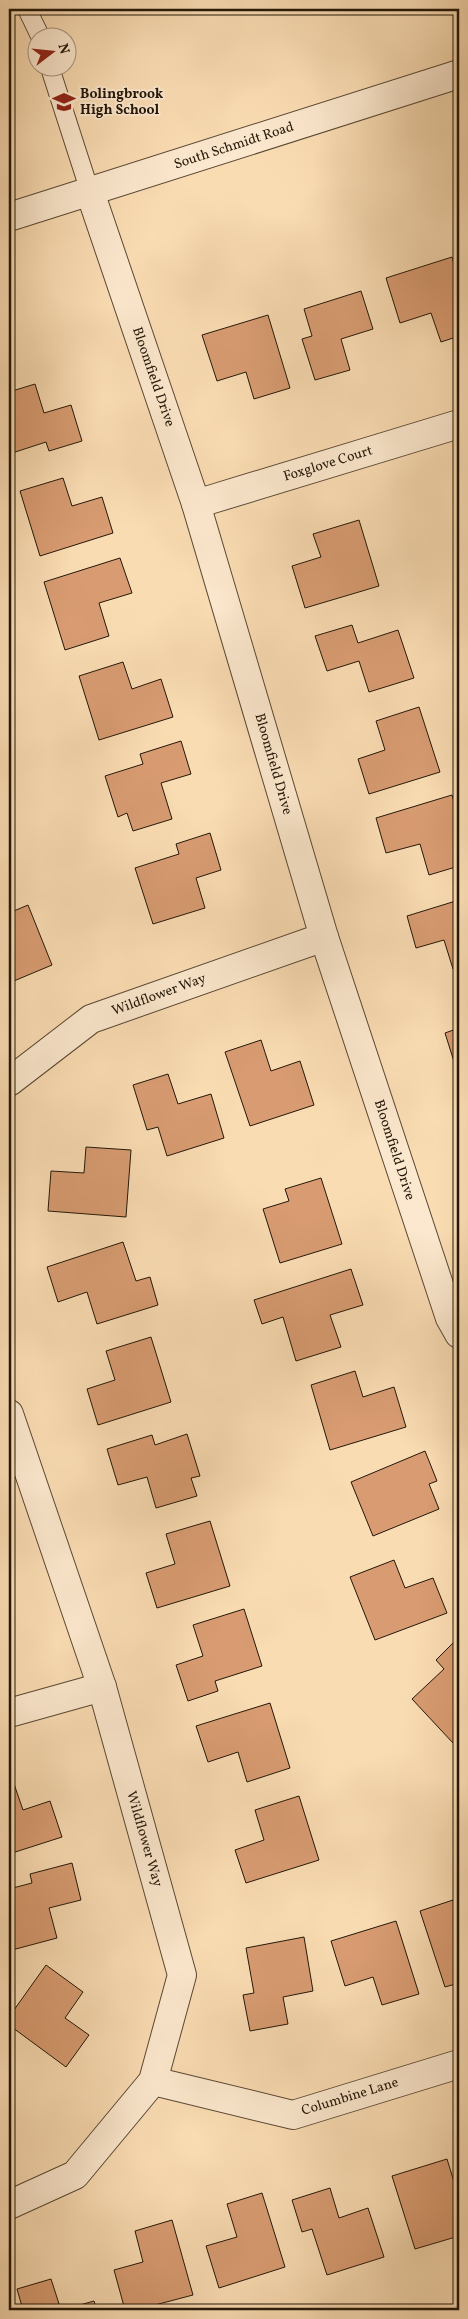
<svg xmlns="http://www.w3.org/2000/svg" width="468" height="2319" viewBox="0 0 468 2319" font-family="Vollkorn,serif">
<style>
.building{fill:#d99c72;stroke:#231708}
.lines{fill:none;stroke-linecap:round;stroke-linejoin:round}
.service-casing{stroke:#594833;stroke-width:20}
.minor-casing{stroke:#594833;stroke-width:30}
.tertiary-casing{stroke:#594833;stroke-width:30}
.service{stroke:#fce8ce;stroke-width:18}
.minor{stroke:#fce8ce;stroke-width:28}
.tertiary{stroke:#fce8ce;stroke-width:28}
.labels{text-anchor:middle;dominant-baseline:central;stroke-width:4;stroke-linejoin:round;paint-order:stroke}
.poi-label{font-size:14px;font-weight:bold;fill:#231708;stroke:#fce8ce;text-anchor:start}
.street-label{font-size:14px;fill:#231708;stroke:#fce8ce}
</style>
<rect width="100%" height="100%" fill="#fadcb3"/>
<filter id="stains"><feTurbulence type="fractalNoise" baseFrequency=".004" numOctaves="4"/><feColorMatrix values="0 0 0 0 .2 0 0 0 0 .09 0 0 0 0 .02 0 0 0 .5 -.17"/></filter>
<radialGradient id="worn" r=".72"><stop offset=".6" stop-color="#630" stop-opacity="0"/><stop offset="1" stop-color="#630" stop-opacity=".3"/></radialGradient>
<!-- building -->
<g class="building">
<polygon points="452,257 459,281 459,336 441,342 431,313 400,323 386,278"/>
<polygon points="361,291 373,329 341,339 350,370 315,380 302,339 312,336 304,309"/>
<polygon points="268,315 290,388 254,399 246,372 217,381 202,335"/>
<polygon points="35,384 44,413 71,405 82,441 49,451 46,442 9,454 9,392"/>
<polygon points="63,478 72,506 102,497 113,533 40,556 20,491"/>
<polygon points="359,520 379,586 305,608 292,566 321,557 313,534"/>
<polygon points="120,558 132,593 99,603 109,636 65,650 44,582"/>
<polygon points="352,625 358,643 398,630 414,678 369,692 359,661 327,671 315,636"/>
<polygon points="123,662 132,689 161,679 173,717 99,740 79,676"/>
<polygon points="419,707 440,772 369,794 358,759 385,750 376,721"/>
<polygon points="181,741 191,774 161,783 172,819 133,831 127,813 118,817 105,776 143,764 140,754"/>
<polygon points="452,795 459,818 459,866 429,875 420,844 386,853 376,818"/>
<polygon points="210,833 221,870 196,878 205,908 153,924 135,868 179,854 176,844"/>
<polygon points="459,900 459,967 453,969 444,940 416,948 407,916"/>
<polygon points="28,905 52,965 9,983 9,913"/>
<polygon points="459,1028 459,1067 456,1068 445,1033"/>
<polygon points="261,1040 271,1071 300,1061 314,1105 250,1126 225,1052"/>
<polygon points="168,1074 178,1104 211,1094 224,1138 167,1156 158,1127 147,1130 133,1085"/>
<polygon points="86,1147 131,1150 126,1217 48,1211 51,1171 84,1173"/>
<polygon points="321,1178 342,1244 280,1263 263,1209 289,1201 285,1189"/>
<polygon points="123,1242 136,1281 150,1277 158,1305 97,1324 87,1292 58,1302 47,1267"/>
<polygon points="351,1269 363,1305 330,1315 341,1347 296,1361 283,1317 262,1324 254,1300"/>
<polygon points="151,1337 171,1402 98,1425 87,1389 115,1380 106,1351"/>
<polygon points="355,1371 363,1397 394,1387 406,1427 330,1450 311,1385"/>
<polygon points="187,1434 200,1476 191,1478 197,1496 156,1508 147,1477 118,1485 107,1449 152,1435 155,1445"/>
<polygon points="425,1451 437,1481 429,1484 439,1509 373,1536 351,1482"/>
<polygon points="210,1521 230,1586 157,1608 146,1573 175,1564 166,1534"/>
<polygon points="394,1560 405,1588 433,1578 447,1613 375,1640 350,1577"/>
<polygon points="244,1609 262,1666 215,1681 218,1691 188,1701 176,1665 203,1656 193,1625"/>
<polygon points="459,1637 459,1738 453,1743 412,1699 444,1669 436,1660"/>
<polygon points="270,1703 290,1768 247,1782 238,1752 208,1762 196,1726"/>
<polygon points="13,1781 23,1810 50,1801 62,1837 9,1854 9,1782"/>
<polygon points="299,1796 319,1860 246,1883 235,1850 264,1840 255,1810"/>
<polygon points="72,1863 81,1900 49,1908 57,1938 12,1950 9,1937 9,1889 32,1883 30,1874"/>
<polygon points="459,1898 459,1983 445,1987 420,1911"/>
<polygon points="396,1921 419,1994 382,2005 373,1977 345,1986 331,1941"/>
<polygon points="304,1937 313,1991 283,1997 288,2024 250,2031 243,1995 254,1993 246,1948"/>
<polygon points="46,1965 83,1992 65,2018 89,2035 66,2067 9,2025 9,2017"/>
<polygon points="447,2159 459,2198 459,2236 415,2249 392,2176"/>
<polygon points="330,2188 339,2218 368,2208 384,2257 327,2275 312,2229 302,2232 292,2200"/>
<polygon points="262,2193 285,2267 219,2288 206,2246 237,2237 227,2204"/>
<polygon points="172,2220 193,2295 136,2310 125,2310 114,2270 143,2262 135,2231"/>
<polygon points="51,2279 61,2310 23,2310 17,2289"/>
<polygon points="94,2301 97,2310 62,2310"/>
</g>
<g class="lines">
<defs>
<g id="service">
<polyline points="27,9 41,38"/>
<polyline points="50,68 90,192"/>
</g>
<g id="minor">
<polyline points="90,192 196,504 324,937 450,1318 459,1334"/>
<polyline points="196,504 459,424"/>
<polyline points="9,1082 91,1019 324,937"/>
<polyline points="9,1414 102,1687 182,1975 153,2081 75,2175 9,2205"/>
<polyline points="9,1713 102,1687"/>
<polyline points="153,2081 293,2115 459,2064"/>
</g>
<polyline id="tertiary" points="9,217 459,74"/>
</defs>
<!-- service casing -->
<use href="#service" class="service-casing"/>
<!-- minor casing -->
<use href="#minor" class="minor-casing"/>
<!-- tertiary casing -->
<use href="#tertiary" class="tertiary-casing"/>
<!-- service -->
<use href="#service" class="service"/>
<!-- minor -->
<use href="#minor" class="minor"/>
<!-- tertiary -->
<use href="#tertiary" class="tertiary"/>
</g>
<!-- icons -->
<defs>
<symbol id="school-bare" viewBox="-9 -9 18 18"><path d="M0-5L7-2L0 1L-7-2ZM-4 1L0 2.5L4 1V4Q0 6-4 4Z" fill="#8f2418" stroke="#fce8ce" stroke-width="2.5" paint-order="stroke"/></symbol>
</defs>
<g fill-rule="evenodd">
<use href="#school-bare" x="48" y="86" width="32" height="32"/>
</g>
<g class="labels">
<!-- poi labels -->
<g class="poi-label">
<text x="80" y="94">Bolingbrook<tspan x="80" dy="16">High School</tspan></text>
</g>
<!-- street labels -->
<g class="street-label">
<text transform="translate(234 146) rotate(-18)">South Schmidt Road</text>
<text transform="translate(153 377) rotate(71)">Bloomfield Drive</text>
<text transform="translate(328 464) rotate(-17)">Foxglove Court</text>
<text transform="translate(273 764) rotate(74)">Bloomfield Drive</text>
<text transform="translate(159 995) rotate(-20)">Wildflower Way</text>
<text transform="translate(394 1150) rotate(72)">Bloomfield Drive</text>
<text transform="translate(144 1839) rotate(74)">Wildflower Way</text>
<text transform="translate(350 2097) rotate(-17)">Columbine Lane</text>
</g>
</g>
<!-- margin -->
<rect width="468" height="2319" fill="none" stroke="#fadcb3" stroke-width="30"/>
<rect x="10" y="10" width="448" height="2299" fill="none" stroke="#231708" stroke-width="2.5"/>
<rect x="15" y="15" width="438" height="2289" fill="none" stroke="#231708"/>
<!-- north arrow -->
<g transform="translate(52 52) rotate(74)"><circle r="24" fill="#fce8ce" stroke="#a5947f"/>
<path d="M0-4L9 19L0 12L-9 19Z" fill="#8f2418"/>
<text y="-8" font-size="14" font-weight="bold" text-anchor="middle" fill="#231708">N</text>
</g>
<rect width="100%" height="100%" filter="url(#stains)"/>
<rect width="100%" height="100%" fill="url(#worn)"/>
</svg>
